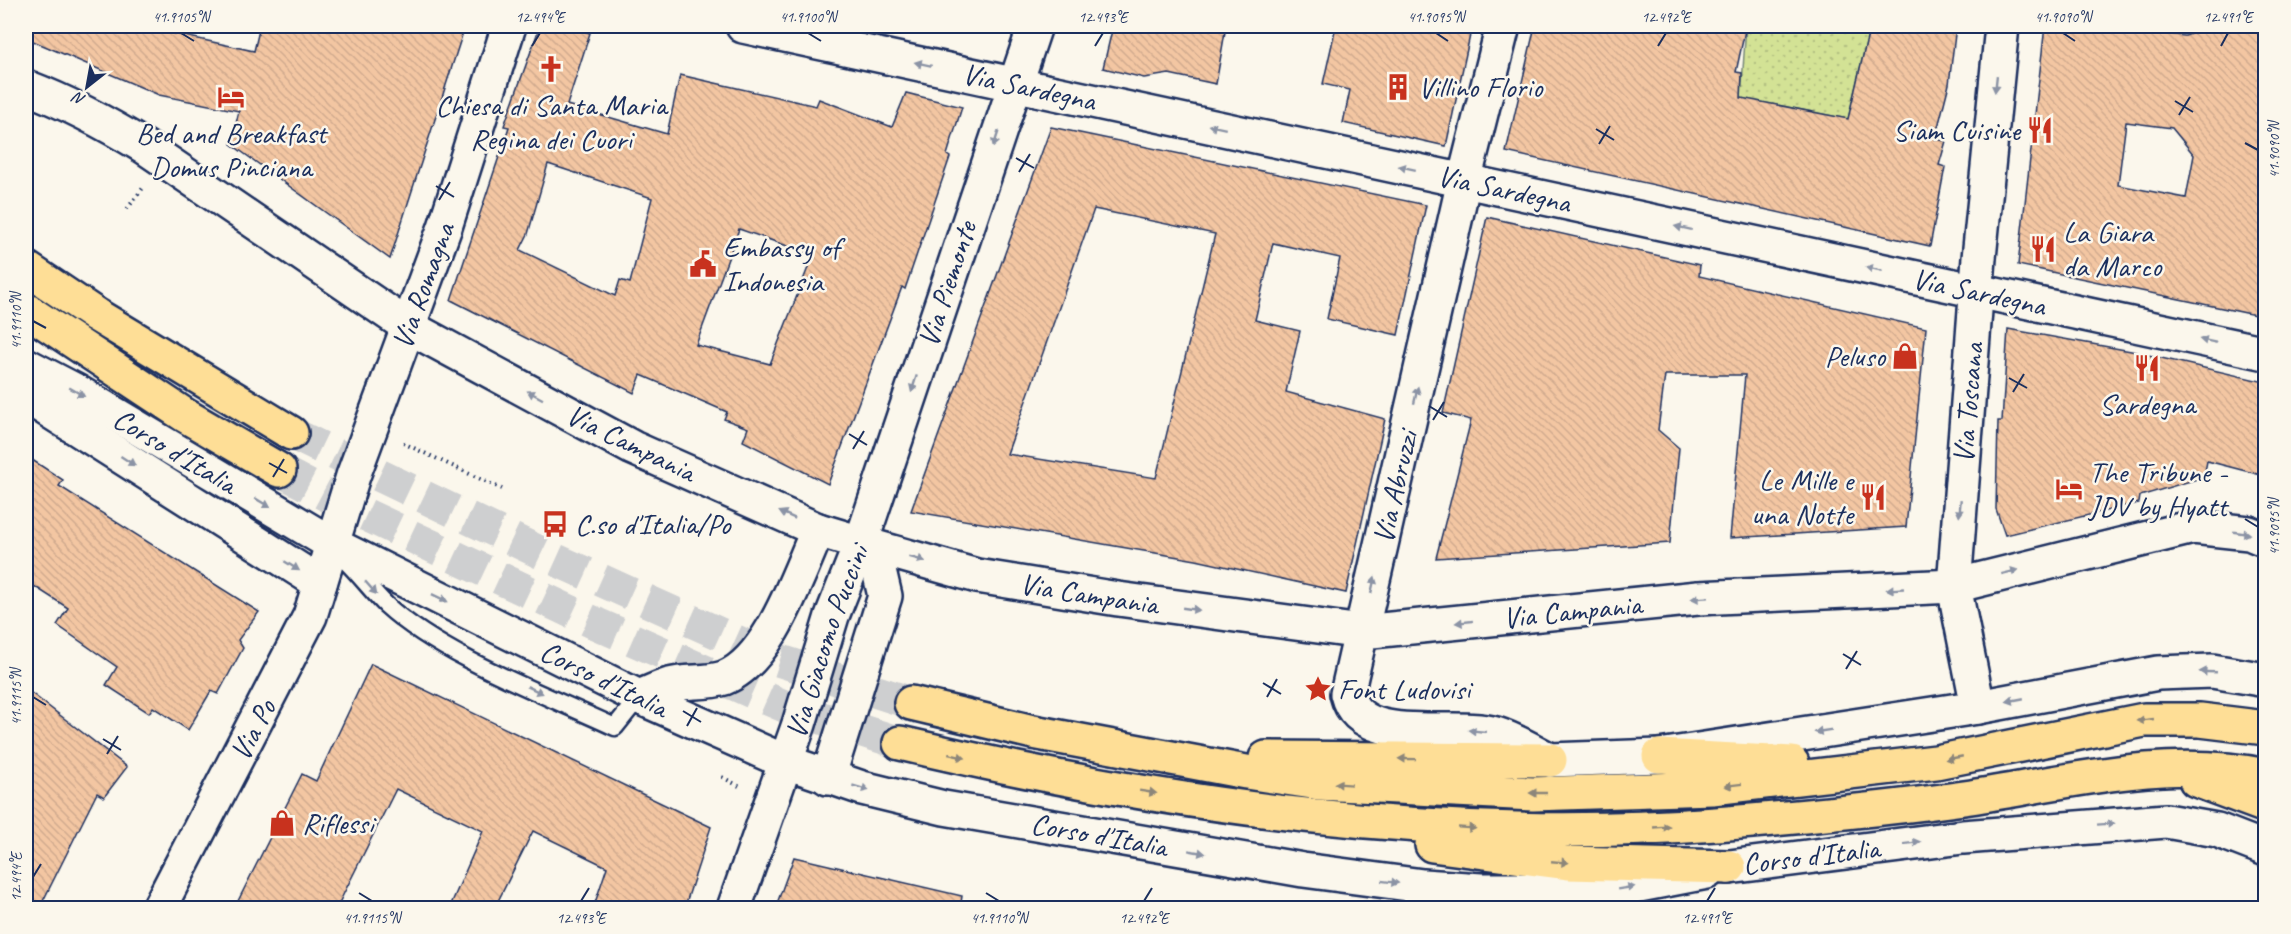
<svg xmlns="http://www.w3.org/2000/svg" width="2291" height="934" viewBox="0 0 2291 934" font-family="Caveat,sans-serif">
<style>
.grass{fill:url(#grass-dots);stroke:#77887a;stroke-width:1.5}
.building{fill:url(#building-back-hatch);stroke:#1b2f5e;stroke-width:1.5;fill-rule:evenodd}
.lines{fill:none;stroke-linecap:round;stroke-linejoin:round}
.primary-tunnel{stroke:#cecfd0;stroke-width:33;stroke-dasharray:33 16;stroke-linecap:butt}
.service-casing{stroke:#1b2f5e;stroke-width:21}
.minor-casing{stroke:#1b2f5e;stroke-width:38}
.tertiary-casing{stroke:#1b2f5e;stroke-width:38}
.secondary-casing{stroke:#1b2f5e;stroke-width:38}
.primary-casing{stroke:#1b2f5e;stroke-width:38}
.path{stroke:#1b2f5e;stroke-width:4;stroke-dasharray:1.5 4.5;stroke-linecap:butt}
.service{stroke:#fbf7ec;stroke-width:16}
.minor{stroke:#fbf7ec;stroke-width:33}
.tertiary{stroke:#fbf7ec;stroke-width:33}
.secondary{stroke:#fbf7ec;stroke-width:33}
.primary{stroke:#fede96;stroke-width:33}
.oneway{fill:#8b93a5}
.oneway2{fill:#8c867a}
.ticks{fill:none;stroke:#1b2f5e;stroke-width:2}
.labels{text-anchor:middle;dominant-baseline:central;stroke-width:5;stroke-linejoin:round;paint-order:stroke}
.street-label{font-size:30px;fill:#1b2f5e;stroke:#fbf7ec}
.poi-label{font-size:30px;fill:#1b2f5e;stroke:#fbf7ec;text-anchor:start}
.neatline{fill:none;stroke:#1b2f5e;stroke-width:2}
.ticks-label{font-size:15px;text-anchor:middle;fill:#1b2f5e}
</style>
<defs>
<pattern id="grass-dots" width="8" height="8" patternUnits="userSpaceOnUse" patternTransform="scale(1.5)"><rect width="8" height="8" fill="#d3e295"/><path d="M2 2h.1M6 6h.1" fill="none" stroke="#b5c283" stroke-width="1.8" stroke-linecap="round"/></pattern>
<pattern id="building-back-hatch" width="6" height="6" patternUnits="userSpaceOnUse" patternTransform="scale(1.5)"><rect width="6" height="6" fill="#f3c6a2"/><path d="M-1 5l2 2M0 0l6 6M5-1l2 2" fill="none" stroke="#d0aa8e"/></pattern>
</defs>
<rect width="100%" height="100%" fill="#fbf7ec"/>
<filter id="ink" filterUnits="userSpaceOnUse"><feTurbulence type="fractalNoise" baseFrequency=".0167" numOctaves="2"/><feDisplacementMap in="SourceGraphic" scale="12" xChannelSelector="R" yChannelSelector="G"/><feConvolveMatrix kernelMatrix="1 2 1 2 8 2 1 2 1" color-interpolation-filters="sRGB"/></filter>
<g filter="url(#ink)">
<!-- grass -->
<polygon class="grass" points="1746,26 1870,26 1848,119 1741,98"/>
<!-- building -->
<g class="building">
<polygon points="26,26 158,26 157,30 254,51 260,26 465,26 390,259 231,144 239,111 159,95 26,38"/>
<path d="M540 26H566L590 33 567 105 667 134 680 75 816 106 819 99 892 127 906 93 962 107 947 155 950 157 905 289 902 287 828 484 743 441 748 428 724 419 727 412 641 375 634 393 451 300 509 127 504 126ZM548 164 652 198 630 283 620 280 615 296 520 250 528 234ZM739 229 813 255 770 364 696 345Z"/>
<polygon points="1113,26 1226,26 1216,84 1169,74 1144,78 1103,68"/>
<polygon points="1336,26 1472,26 1446,146 1343,123 1350,90 1323,84"/>
<polygon points="1535,26 1746,26 1736,72 1742,73 1741,98 1848,119 1870,26 1956,26 1949,84 1935,139 1946,141 1939,165 1945,167 1930,246 1506,152"/>
<path d="M2045 26H2132L2131 30 2185 36 2214 26H2265V317L2018 265ZM2126 122 2172 128 2194 155 2186 198 2118 185Z"/>
<path d="M1051 127 1426 205 1398 335 1327 319 1340 258 1273 243 1255 320 1300 331 1286 392 1385 419 1346 593 1196 560 911 511ZM1094 209 1215 234 1156 478 1007 454Z"/>
<polygon points="1487,217 1700,265 1699,276 1926,328 1906,527 1730,538 1745,375 1665,375 1658,430 1679,448 1670,543 1436,558 1471,420 1443,413"/>
<polygon points="2008,329 2131,351 2265,382 2265,476 2207,461 2204,477 2140,496 2139,503 2005,535 1996,509 1998,421 2002,421"/>
<polygon points="26,456 63,480 59,486 259,612 238,640 243,648 218,694 211,691 188,730 153,707 149,713 106,685 117,667 57,625 68,608 26,581"/>
<polygon points="371,664 711,827 684,909 593,909 607,867 533,831 494,909 449,909 483,831 396,789 336,909 234,909 302,774 316,781"/>
<polygon points="26,689 127,767 104,797 97,793 39,909 26,909"/>
<polygon points="794,857 962,896 960,909 775,909"/>
</g>
<g class="lines">
<!-- primary-tunnel -->
<g class="primary-tunnel">
<polyline points="291,433 554,559 778,660 911,703"/>
<polyline points="279,470 345,505 597,624 784,706 900,743"/>
</g>
<defs>
<path id="service" d="M346 561C360 575 372 591 386 605 443 657 544 694 615 727L639 697"/>
<g id="minor">
<polyline points="743,26 2266,353"/>
<path d="M1503 26 1464 181 1347 694C1360 749 1454 721 1496 734 1515 740 1533 751 1550 760"/>
<path d="M26 87C68 103 106 123 145 147L409 327"/>
<path id="s1" d="M861 543 977 576 1118 599 1362 632 1698 598 1954 586 2193 527 2249 533 2266 540"/>
<path d="M639 697C649 693 659 688 669 685 687 680 706 684 724 678 771 660 798 573 818 530"/>
<polyline points="1978,707 1954,586 1979,258 2002,26"/>
</g>
<g id="tertiary">
<polyline points="409,327 633,448 818,530 861,543"/>
<polyline points="26,365 76,391 332,544 639,697 786,762 862,788 944,808 1303,870 1423,886 1481,890 1613,890 1707,872"/>
<polyline points="26,396 320,583"/>
<polyline points="1550,760 1659,756 1978,707 2158,673 2212,671 2266,680"/>
<polyline points="828,778 885,596 878,566 861,543"/>
<polyline points="159,908 310,616 353,476 445,227 509,26"/>
<path id="s2" d="M734 908 799 724 832 616 861 543 1035 26"/>
</g>
<polyline id="secondary" points="1729,867 1963,837 2166,821 2217,830 2266,849"/>
<g id="primary">
<polyline points="26,268 96,315 291,433"/>
<polyline points="26,310 186,416 279,470"/>
<polyline points="911,703 1033,732 1246,772 1319,783 1533,794 1712,788 1936,762 2144,720 2200,720 2266,728"/>
<path d="M900 743C1166 806 1442 845 1716 824 1801 817 1887 809 1971 797 2068 782 2167 755 2266 776"/>
<polyline points="1659,756 1792,763"/>
<polyline points="1266,758 1550,760"/>
<polyline points="2196,780 2266,806"/>
<polyline points="1432,845 1568,863 1729,867"/>
</g>
</defs>
<!-- service casing -->
<use href="#service" class="service-casing"/>
<!-- minor casing -->
<use href="#minor" class="minor-casing"/>
<!-- tertiary casing -->
<use href="#tertiary" class="tertiary-casing"/>
<!-- secondary casing -->
<use href="#secondary" class="secondary-casing"/>
<!-- primary casing -->
<use href="#primary" class="primary-casing"/>
<!-- path -->
<g class="path">
<polyline points="127,209 143,188"/>
<polyline points="403,443 502,489"/>
<polyline points="722,777 739,786"/>
</g>
<!-- service -->
<use href="#service" class="service"/>
<!-- minor -->
<use href="#minor" class="minor"/>
<!-- tertiary -->
<use href="#tertiary" class="tertiary"/>
<!-- secondary -->
<use href="#secondary" class="secondary"/>
<!-- primary -->
<use href="#primary" class="primary"/>
</g>
<!-- one-way arrows -->
<defs><path id="oneway-solid" d="M-6-.8H1V-3.2L6.5 0L1 3.2V.8H-6Z" transform="scale(1.5)"/></defs>
<g class="oneway">
<use href="#oneway-solid" transform="translate(923 64) rotate(-168)"/>
<use href="#oneway-solid" transform="translate(1996 84) rotate(96)"/>
<use href="#oneway-solid" transform="translate(1217 127) rotate(-168)"/>
<use href="#oneway-solid" transform="translate(996 139) rotate(108)"/>
<use href="#oneway-solid" transform="translate(1407 168) rotate(-168)"/>
<use href="#oneway-solid" transform="translate(1683 228) rotate(-168)"/>
<use href="#oneway-solid" transform="translate(1874 269) rotate(-168)"/>
<use href="#oneway-solid" transform="translate(2208 341) rotate(-168)"/>
<use href="#oneway-solid" transform="translate(914 384) rotate(108)"/>
<use href="#oneway-solid" transform="translate(77 392) rotate(30)"/>
<use href="#oneway-solid" transform="translate(535 395) rotate(-152)"/>
<use href="#oneway-solid" transform="translate(1416 395) rotate(-77)"/>
<use href="#oneway-solid" transform="translate(128 461) rotate(33)"/>
<use href="#oneway-solid" transform="translate(263 503) rotate(31)"/>
<use href="#oneway-solid" transform="translate(1960 508) rotate(95)"/>
<use href="#oneway-solid" transform="translate(787 515) rotate(-156)"/>
<use href="#oneway-solid" transform="translate(2242 533) rotate(8)"/>
<use href="#oneway-solid" transform="translate(917 559) rotate(16)"/>
<use href="#oneway-solid" transform="translate(292 566) rotate(32)"/>
<use href="#oneway-solid" transform="translate(2010 572) rotate(-14)"/>
<use href="#oneway-solid" transform="translate(1373 585) rotate(-77)"/>
<use href="#oneway-solid" transform="translate(371 588) rotate(49)"/>
<use href="#oneway-solid" transform="translate(1895 589) rotate(177)"/>
<use href="#oneway-solid" transform="translate(440 598) rotate(26)"/>
<use href="#oneway-solid" transform="translate(1700 598) rotate(176)"/>
<use href="#oneway-solid" transform="translate(1191 609) rotate(8)"/>
<use href="#oneway-solid" transform="translate(1464 622) rotate(174)"/>
<use href="#oneway-solid" transform="translate(2208 672) rotate(-178)"/>
<use href="#oneway-solid" transform="translate(535 690) rotate(25)"/>
<use href="#oneway-solid" transform="translate(2015 700) rotate(169)"/>
<use href="#oneway-solid" transform="translate(1477 731) rotate(-174)"/>
<use href="#oneway-solid" transform="translate(1823 731) rotate(171)"/>
<use href="#oneway-solid" transform="translate(861 788) rotate(16)"/>
<use href="#oneway-solid" transform="translate(2106 824) rotate(-4)"/>
<use href="#oneway-solid" transform="translate(1912 843) rotate(-7)"/>
<use href="#oneway-solid" transform="translate(1197 852) rotate(10)"/>
<use href="#oneway-solid" transform="translate(1390 882) rotate(7)"/>
<use href="#oneway-solid" transform="translate(1626 888) rotate(-9)"/>
</g>
<g class="oneway2">
<use href="#oneway-solid" transform="translate(2145 720) rotate(174)"/>
<use href="#oneway-solid" transform="translate(957 756) rotate(13)"/>
<use href="#oneway-solid" transform="translate(1954 758) rotate(169)"/>
<use href="#oneway-solid" transform="translate(1407 759) rotate(-179)"/>
<use href="#oneway-solid" transform="translate(1343 784) rotate(-176)"/>
<use href="#oneway-solid" transform="translate(1733 785) rotate(173)"/>
<use href="#oneway-solid" transform="translate(1148 792) rotate(9)"/>
<use href="#oneway-solid" transform="translate(1538 793) rotate(180)"/>
<use href="#oneway-solid" transform="translate(1662 827) rotate(-3)"/>
<use href="#oneway-solid" transform="translate(1467 828) rotate(4)"/>
<use href="#oneway-solid" transform="translate(1560 862) rotate(5)"/>
</g>
</g>
<!-- ticks -->
<path class="ticks" d="M181 33 194 41M808 33 821 41M1436 33 1448 41M2063 33 2075 41M532 46 540 33M1095 46 1103 33M1658 46 1666 33M2221 46 2228 33M2175 101 2193 112M2179 115 2190 97M1596 129 1614 140M2245 143 2258 150M1599 144 1610 126M1016 158 1034 168M1019 172 1030 154M436 186 454 197M439 200 450 182M33 321 46 328M2009 378 2027 388M2013 392 2024 374M1429 406 1447 417M1433 420 1444 402M849 434 867 445M853 449 864 431M269 463 287 473M273 477 284 459M2245 519 2258 527M1843 654 1861 665M1846 669 1857 651M1263 683 1281 694M33 697 46 705M1267 697 1277 679M683 711 701 722M687 726 697 708M103 739 121 750M107 754 118 736M33 877 41 864M359 893 372 901M986 893 999 901M581 901 589 888M1144 901 1152 888M1707 901 1715 888"/>
<!-- icons -->
<defs>
<symbol id="church-bare" viewBox="-9 -9 18 18"><path d="M-1.2-6h2.4v3.5h3.3v2.4h-3.3V6h-2.4V-.1h-3.3v-2.4h3.3Z" fill="#c8321e" stroke="#fbf7ec" stroke-width="2.5" paint-order="stroke"/></symbol>
<symbol id="building-bare" viewBox="-9 -9 18 18"><path d="M-4-6H4V6H1V3H-1V6H-4ZM-2.5-4.3h1.7v1.8h-1.7ZM.8-4.3h1.7v1.8H.8ZM-2.5-1h1.7V.8h-1.7ZM.8-1h1.7V.8H.8Z" fill="#c8321e" stroke="#fbf7ec" stroke-width="2.5" paint-order="stroke"/></symbol>
<symbol id="hotel-bare" viewBox="-9 -9 18 18"><path d="M-6-4.5h1.5V1H6V5H4.5V3h-9V5H-6ZM-4 0a1.8 1.8 0 1 1 3.6 0ZM.5 0V-2.5h3Q6-2.5 6 0Z" fill="#c8321e" stroke="#fbf7ec" stroke-width="2.5" paint-order="stroke"/></symbol>
<symbol id="restaurant-bare" viewBox="-9 -9 18 18"><path d="M-5-6h1v4h1v-4h1v4h1v-4h1v5L-1.5 .5V6h-2V.5L-5-1ZM5-6V6H3V1.5H1.5Q1.5-4 5-6Z" fill="#c8321e" stroke="#fbf7ec" stroke-width="2.5" paint-order="stroke"/></symbol>
<symbol id="civic-bare" viewBox="-9 -9 18 18"><path d="M-.6-6.5H3V-4.5H.6V-3L4-1V1h2V6H-6V1h2V-1L-.6-3ZM-1.2 2.5V6h2.4V2.5Z" fill="#c8321e" stroke="#fbf7ec" stroke-width="2.5" paint-order="stroke"/></symbol>
<symbol id="shop-bare" viewBox="-9 -9 18 18"><path d="M-5-2.5h2.3a2.7 3.5 0 0 1 5.4 0H5L5.5 6h-11ZM-1.5-2.5h3a1.5 2.3 0 0 0-3 0Z" fill="#c8321e" stroke="#fbf7ec" stroke-width="2.5" paint-order="stroke"/></symbol>
<symbol id="bus-bare" viewBox="-9 -9 18 18"><path d="M-5-6H5V4H4V6H2V4H-2V6H-4V4H-5ZM-3.5-4V0h7V-4ZM-3.5 1.2v1.5H-2V1.2ZM2 1.2v1.5H3.5V1.2Z" fill="#c8321e" stroke="#fbf7ec" stroke-width="2.5" paint-order="stroke"/></symbol>
<symbol id="sight-bare" viewBox="-9 -9 18 18"><path d="M0-6L1.8-2.2L6-1.7L2.9 1.2L3.7 5.4L0 3.3L-3.7 5.4L-2.9 1.2L-6-1.7L-1.8-2.2Z" fill="#c8321e" stroke="#fbf7ec" stroke-width="2.5" paint-order="stroke"/></symbol>
</defs>
<g fill-rule="evenodd">
<use href="#church-bare" x="532" y="50" width="38" height="38"/>
<use href="#building-bare" x="1379" y="68" width="38" height="38"/>
<use href="#hotel-bare" x="212" y="78" width="38" height="38"/>
<use href="#restaurant-bare" x="2021" y="111" width="38" height="38"/>
<use href="#restaurant-bare" x="2024" y="230" width="38" height="38"/>
<use href="#civic-bare" x="684" y="245" width="38" height="38"/>
<use href="#shop-bare" x="1886" y="337" width="38" height="38"/>
<use href="#restaurant-bare" x="2128" y="349" width="38" height="38"/>
<use href="#hotel-bare" x="2050" y="470" width="38" height="38"/>
<use href="#restaurant-bare" x="1854" y="478" width="38" height="38"/>
<use href="#bus-bare" x="536" y="505" width="38" height="38"/>
<use href="#sight-bare" x="1299" y="670" width="38" height="38"/>
<use href="#shop-bare" x="263" y="804" width="38" height="38"/>
</g>
<g class="labels">
<!-- street labels -->
<g class="street-label">
<text transform="translate(1029 87) rotate(12)">Via Sardegna</text>
<text transform="translate(1504 189) rotate(12)">Via Sardegna</text>
<text transform="translate(947 284) rotate(-72)">Via Piemonte</text>
<text transform="translate(423 286) rotate(-70)">Via Romagna</text>
<text transform="translate(1979 292) rotate(12)">Via Sardegna</text>
<text transform="translate(1968 403) rotate(-85)">Via Toscana</text>
<text transform="translate(631 443) rotate(26)">Via Campania</text>
<text transform="translate(175 451) rotate(31)">Corso d'Italia</text>
<text transform="translate(1395 487) rotate(-77)">Via Abruzzi</text>
<text stroke="none"><textPath href="#s1" startOffset="234">Via Campania</textPath></text>
<text transform="translate(1572 611) rotate(-6)">Via Campania</text>
<text stroke="none"><textPath href="#s2" startOffset="282">Via Giacomo Puccini</textPath></text>
<text transform="translate(604 679) rotate(26)">Corso d'Italia</text>
<text transform="translate(253 730) rotate(-62)">Via Po</text>
<text transform="translate(1099 835) rotate(10)">Corso d'Italia</text>
<text transform="translate(1811 856) rotate(-7)">Corso d'Italia</text>
</g>
<!-- poi labels -->
<g class="poi-label">
<text x="1418" y="87">Villino Florio</text>
<text x="551" y="105" text-anchor="middle">Chiesa di Santa Maria<tspan x="551" dy="34">Regina dei Cuori</tspan></text>
<text x="2020" y="130" text-anchor="end">Siam Cuisine</text>
<text x="231" y="133" text-anchor="middle">Bed and Breakfast<tspan x="231" dy="34">Domus Pinciana</tspan></text>
<text x="2063" y="232">La Giara<tspan x="2063" dy="34">da Marco</tspan></text>
<text x="723" y="247">Embassy of<tspan x="723" dy="34">Indonesia</tspan></text>
<text x="1885" y="356" text-anchor="end">Peluso</text>
<text x="2147" y="404" text-anchor="middle">Sardegna</text>
<text x="2089" y="472">The Tribune -<tspan x="2089" dy="34">JDV by Hyatt</tspan></text>
<text x="1853" y="480" text-anchor="end">Le Mille e<tspan x="1853" dy="34">una Notte</tspan></text>
<text x="575" y="524">C.so d'Italia/Po</text>
<text x="1338" y="689">Font Ludovisi</text>
<text x="302" y="823">Riflessi</text>
</g>
</g>
<!-- margin -->
<rect width="2291" height="934" fill="none" stroke="#fbf7ec" stroke-width="66"/>
<!-- north arrow -->
<g transform="translate(87 87) rotate(211)" stroke="#fbf7ec" stroke-width="4.5" paint-order="stroke">
<path d="M0-4.5L10 22L0 15L-10 22Z" fill="#1b2f5e"/>
<text y="-9" font-size="16" font-weight="bold" text-anchor="middle" fill="#1b2f5e">N</text>
</g>
<rect x="33" y="33" width="2225" height="868" class="neatline"/>
<g class="ticks-label">
<text x="181" y="22">41.9105°N</text>
<text x="540" y="22">12.494°E</text>
<text x="808" y="22">41.9100°N</text>
<text x="1103" y="22">12.493°E</text>
<text x="1436" y="22">41.9095°N</text>
<text x="1666" y="22">12.492°E</text>
<text x="2063" y="22">41.9090°N</text>
<text x="2228" y="22">12.491°E</text>
<text transform="translate(2274 150) rotate(-90)" y="5">41.9090°N</text>
<text transform="translate(16 321) rotate(-90)" y="5">41.9110°N</text>
<text transform="translate(2274 527) rotate(-90)" y="5">41.9095°N</text>
<text transform="translate(16 697) rotate(-90)" y="5">41.9115°N</text>
<text transform="translate(16 877) rotate(-90)" y="5">12.494°E</text>
<text x="372" y="923">41.9115°N</text>
<text x="581" y="923">12.493°E</text>
<text x="999" y="923">41.9110°N</text>
<text x="1144" y="923">12.492°E</text>
<text x="1707" y="923">12.491°E</text>
</g>
</svg>
